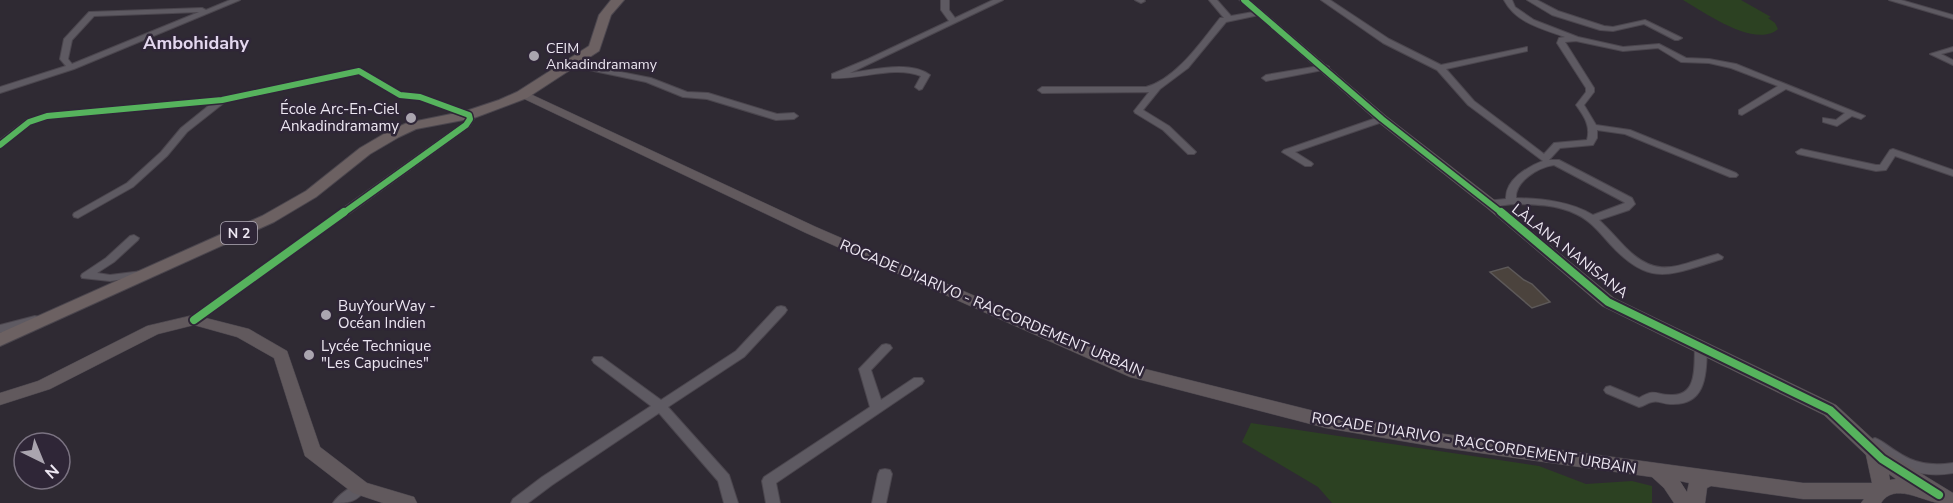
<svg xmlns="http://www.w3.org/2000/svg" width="1953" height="503" viewBox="0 0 1953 503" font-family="'Nunito Sans',sans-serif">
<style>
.green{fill:#2c4122}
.building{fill:#4b433d;stroke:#5d5959;stroke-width:1.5}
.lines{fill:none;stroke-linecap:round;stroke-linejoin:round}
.street-casing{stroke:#4b464e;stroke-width:2}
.secondary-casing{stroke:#4b464e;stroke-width:1}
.primary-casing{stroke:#4b464e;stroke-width:2}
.street{fill:#5e5a62;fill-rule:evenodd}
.secondary{fill:#61595d;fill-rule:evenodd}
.primary{fill:#6c6162;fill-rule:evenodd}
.cycleway-far1-casing{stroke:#2f2637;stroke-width:9}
.cycleway-casing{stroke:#2f2637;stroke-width:12}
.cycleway-far1{stroke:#56b35d;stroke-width:6}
.cycleway{stroke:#56b35d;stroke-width:8}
.poi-dot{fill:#aaa5af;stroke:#2f2637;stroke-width:2}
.labels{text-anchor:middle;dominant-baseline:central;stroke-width:5;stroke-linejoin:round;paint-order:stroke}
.far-poi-label{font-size:14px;fill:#ede7f2;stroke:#2f2637;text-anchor:start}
.shield{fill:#2f2637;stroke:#b4adba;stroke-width:1.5}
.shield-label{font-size:14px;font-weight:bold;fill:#ede7f2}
.poi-label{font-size:15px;fill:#ede7f2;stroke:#2f2637;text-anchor:start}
.street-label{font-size:15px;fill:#ede7f2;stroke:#2f2637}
.far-district-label{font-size:18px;font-weight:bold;fill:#e3d7ee;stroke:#2f2637}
</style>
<rect width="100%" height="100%" fill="#2f2a33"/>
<!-- green -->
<g class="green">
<path d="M1683 0H1741L1771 17 1768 18 1775 23 1778 29C1755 49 1704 12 1683 0Z"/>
<polygon points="1251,423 1539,466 1586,484 1632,481 1652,486 1652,503 1332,503 1318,487 1242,442"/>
</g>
<!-- building -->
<polygon class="building" points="1508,267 1524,280 1532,284 1550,302 1532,308 1490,272"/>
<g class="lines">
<defs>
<g id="street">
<path d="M230 0H240L74 69 0 93V87L66 66 60 59 64 39 89 12 202 8 206 10ZM199 12 72 64 68 59 72 40 94 16Z"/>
<path d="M941 0H949V10L955 18 993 0H1003L850 73C873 70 910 60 930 75L922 89 919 90 915 87 921 76C894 65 860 80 832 78V74L868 59 949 21 941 10Z"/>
<polygon points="1135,0 1144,0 1145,1 1141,3"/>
<path d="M1209 0H1217L1231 16 1259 11 1263 13 1259 15 1226 22 1188 68 1160 89 1143 110 1169 126 1194 150 1196 152 1194 154H1188L1163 130 1135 113 1134 111 1149 92 1042 93 1038 90 1042 87H1146C1176 79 1201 42 1220 18H1224Z"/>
<path d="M1321 0H1330L1389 39 1441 65 1527 47V51L1446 69 1474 101 1544 154 1554 143 1587 140C1591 126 1584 116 1576 105L1586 92V88L1557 43 1559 38 1565 37C1543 29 1516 23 1504 0H1512L1515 7 1534 20 1578 37 1623 47 1659 44 1686 58 1709 59 1736 64 1865 116 1861 119 1852 116 1837 126 1823 122V118L1836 120 1845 113 1786 89 1742 115 1739 114V110L1778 86 1731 68 1709 63 1681 62 1658 48 1623 51 1576 41 1565 42 1594 88V92L1584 105 1596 125 1630 130 1736 173 1738 175 1736 177H1730L1625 134 1597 130V138L1593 145 1560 148 1549 160H1559L1632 198 1635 204 1629 210 1599 220C1609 229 1617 239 1626 248 1659 281 1679 264 1718 254L1723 257 1722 259C1671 274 1651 289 1610 244 1600 233 1590 220 1576 214 1557 205 1534 204 1513 204 1504 205 1494 207 1486 205L1484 203 1486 201 1506 199C1505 180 1527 167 1543 161L1468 105 1437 70 1383 43ZM1554 165 1624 202 1625 203 1593 215C1570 201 1542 199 1516 198 1515 181 1539 167 1554 165Z"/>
<polygon points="1527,0 1537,0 1558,11 1604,26 1613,27 1645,20 1682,38 1678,40 1675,40 1644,24 1613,31 1600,30 1552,15"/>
<polygon points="1889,0 1901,0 1953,15 1953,19"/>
<polygon points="1953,47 1953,51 1941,54 1953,60 1953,65 1930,54"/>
<polygon points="570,62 651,78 687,92 708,93 777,114 794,113 798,116 794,119 776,120 707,99 683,97 646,82 570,66"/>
<polygon points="1325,65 1329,67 1328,69 1266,81 1262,78 1266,75"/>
<polygon points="359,69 402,93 423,95 472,113 474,119 469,127 198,323 190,323 188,320 190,317 463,123 466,119 465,117 419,99 397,97 358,74 225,102 187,132 167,156 133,187 78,218 74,217 73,215 74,213 127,183 161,152 181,128 212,103 48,119 32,124 0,148 0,140 26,120 47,113 222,97"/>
<polygon points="1382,116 1386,119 1385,121 1295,152 1311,162 1313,164 1311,166 1305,166 1282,152 1284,150"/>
<polygon points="1801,149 1876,165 1880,165 1890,150 1893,149 1953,170 1953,176 1895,156 1886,170 1876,171 1798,154 1796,152"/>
<polygon points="134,235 139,238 138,240 114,262 97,273 110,275 142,271 146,272 147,274 146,276 110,281 82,278 81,276 82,274 106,258 130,236"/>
<polygon points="781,306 785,307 787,310 785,313 744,357 668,407 729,475 738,503 724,503 718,481 659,413 552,485 528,503 511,503 513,499 542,477 651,406 594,363 592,360 594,357 602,357 661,400 736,351 777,307"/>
<polygon points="35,316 39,317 41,320 39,323 0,333 0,325"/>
<path d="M1701 343 1705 344 1707 347C1706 374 1707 406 1670 404 1663 404 1658 400 1652 402 1647 403 1644 406 1639 407L1606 393 1604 390 1606 387 1610 386 1639 398C1657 388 1654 395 1671 395 1698 396 1694 366 1695 347L1697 344Z"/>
<polygon points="886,344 890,345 892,348 871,370 881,400 914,378 922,378 924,381 922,384 776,483 780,503 766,503 762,481 764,477 870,407 859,369 882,345"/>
<path d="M1875 438C1883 441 1889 447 1896 451 1915 464 1931 466 1953 463V473C1917 479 1899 467 1870 446L1869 443 1870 440Z"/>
<polygon points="885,469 890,470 892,474 886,503 872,503 878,474 880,470"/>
<path d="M360 483 365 484 367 488C357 502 349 503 333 503 338 495 351 486 360 483Z"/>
</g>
<g id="secondary">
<path d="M1239 0H1250L1386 116 1497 202 1614 298 1836 405 1889 454 1953 493V503C1948 503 1943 503 1939 503 1922 501 1894 482 1881 503H1861L1864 499H1803L1711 486 1707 488 1705 503H1674L1664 488 1652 477 1437 447 1326 428 1130 377 806 233 516 95 518 92H526L816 227 1141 368 1326 414 1437 433 1803 483H1872L1866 455 1824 415 1602 306 1487 208 1378 122ZM1889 474 1896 479 1890 480ZM1680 481 1689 483 1687 492Z"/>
<polygon points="194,315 249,329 287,351 320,447 367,483 414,497 417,503 383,503 353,493 305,456 274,358 237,337 194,325 158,334 50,389 0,405 0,393 38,381 147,326"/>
</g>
<polygon id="primary" points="611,0 624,0 611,15 599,51 527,98 474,118 416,129 399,137 370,154 316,197 274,222 0,346 0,333 262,216 306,191 360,148 389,131 407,123 466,111 499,100 517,92 589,46 599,15"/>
</defs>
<!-- street casing -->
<use href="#street" class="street-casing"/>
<!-- secondary casing -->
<use href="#secondary" class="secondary-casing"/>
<!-- primary casing -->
<use href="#primary" class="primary-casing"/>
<!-- street -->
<use href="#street" class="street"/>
<!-- secondary -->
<use href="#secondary" class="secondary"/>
<!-- primary -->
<use href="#primary" class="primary"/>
<defs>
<g id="cycleway-far1">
<polyline points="1244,0 1382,119 1503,214"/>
<polyline points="0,145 29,122 47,116 222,100 359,71 400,95 420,97 469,115 470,119 466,125 342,214"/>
</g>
<g id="cycleway">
<polyline points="1501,212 1608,302 1830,410 1882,459 1939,495"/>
<polyline points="194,320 344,212"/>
</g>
</defs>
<!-- cycleway-far1 casing -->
<use href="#cycleway-far1" class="cycleway-far1-casing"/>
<!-- cycleway casing -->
<use href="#cycleway" class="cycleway-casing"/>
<!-- cycleway-far1 -->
<use href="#cycleway-far1" class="cycleway-far1"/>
<!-- cycleway -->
<use href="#cycleway" class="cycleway"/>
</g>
<!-- markers -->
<g class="poi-dot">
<circle cx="534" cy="56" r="6"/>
<circle cx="411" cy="118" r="6"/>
<circle cx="326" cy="315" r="6"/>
<circle cx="309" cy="355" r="6"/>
</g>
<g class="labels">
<!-- far-poi labels -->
<g class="far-poi-label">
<text x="546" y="48">CEIM<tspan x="546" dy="16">Ankadindramamy</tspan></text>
</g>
<!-- shield labels -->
<rect class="shield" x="221" y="222" width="36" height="22" rx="4.5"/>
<g class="shield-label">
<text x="239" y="233">N 2</text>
</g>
<!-- poi labels -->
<g class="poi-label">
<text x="399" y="109" text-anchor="end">École Arc-En-Ciel<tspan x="399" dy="17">Ankadindramamy</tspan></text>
<text x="338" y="306">BuyYourWay -<tspan x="338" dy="17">Océan Indien</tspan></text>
<text x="321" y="346">Lycée Technique<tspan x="321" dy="17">"Les Capucines"</tspan></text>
</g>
<!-- street labels -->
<g class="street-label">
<text transform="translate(1570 251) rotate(38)">LÀLANA NANISANA</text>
<text transform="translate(992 308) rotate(23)">ROCADE D'IARIVO - RACCORDEMENT URBAIN</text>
<text transform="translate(1474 443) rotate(9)">ROCADE D'IARIVO - RACCORDEMENT URBAIN</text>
</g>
<!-- far-district labels -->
<g class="far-district-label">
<text x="196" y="43">Ambohidahy</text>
</g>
</g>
<!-- north arrow -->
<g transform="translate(42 461) rotate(137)"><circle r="28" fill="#2f2637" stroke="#7b7382" stroke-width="1.5"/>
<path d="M0-4.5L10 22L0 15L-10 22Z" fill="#aaa5af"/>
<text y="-9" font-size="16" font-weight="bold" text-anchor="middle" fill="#ede7f2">N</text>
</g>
</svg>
